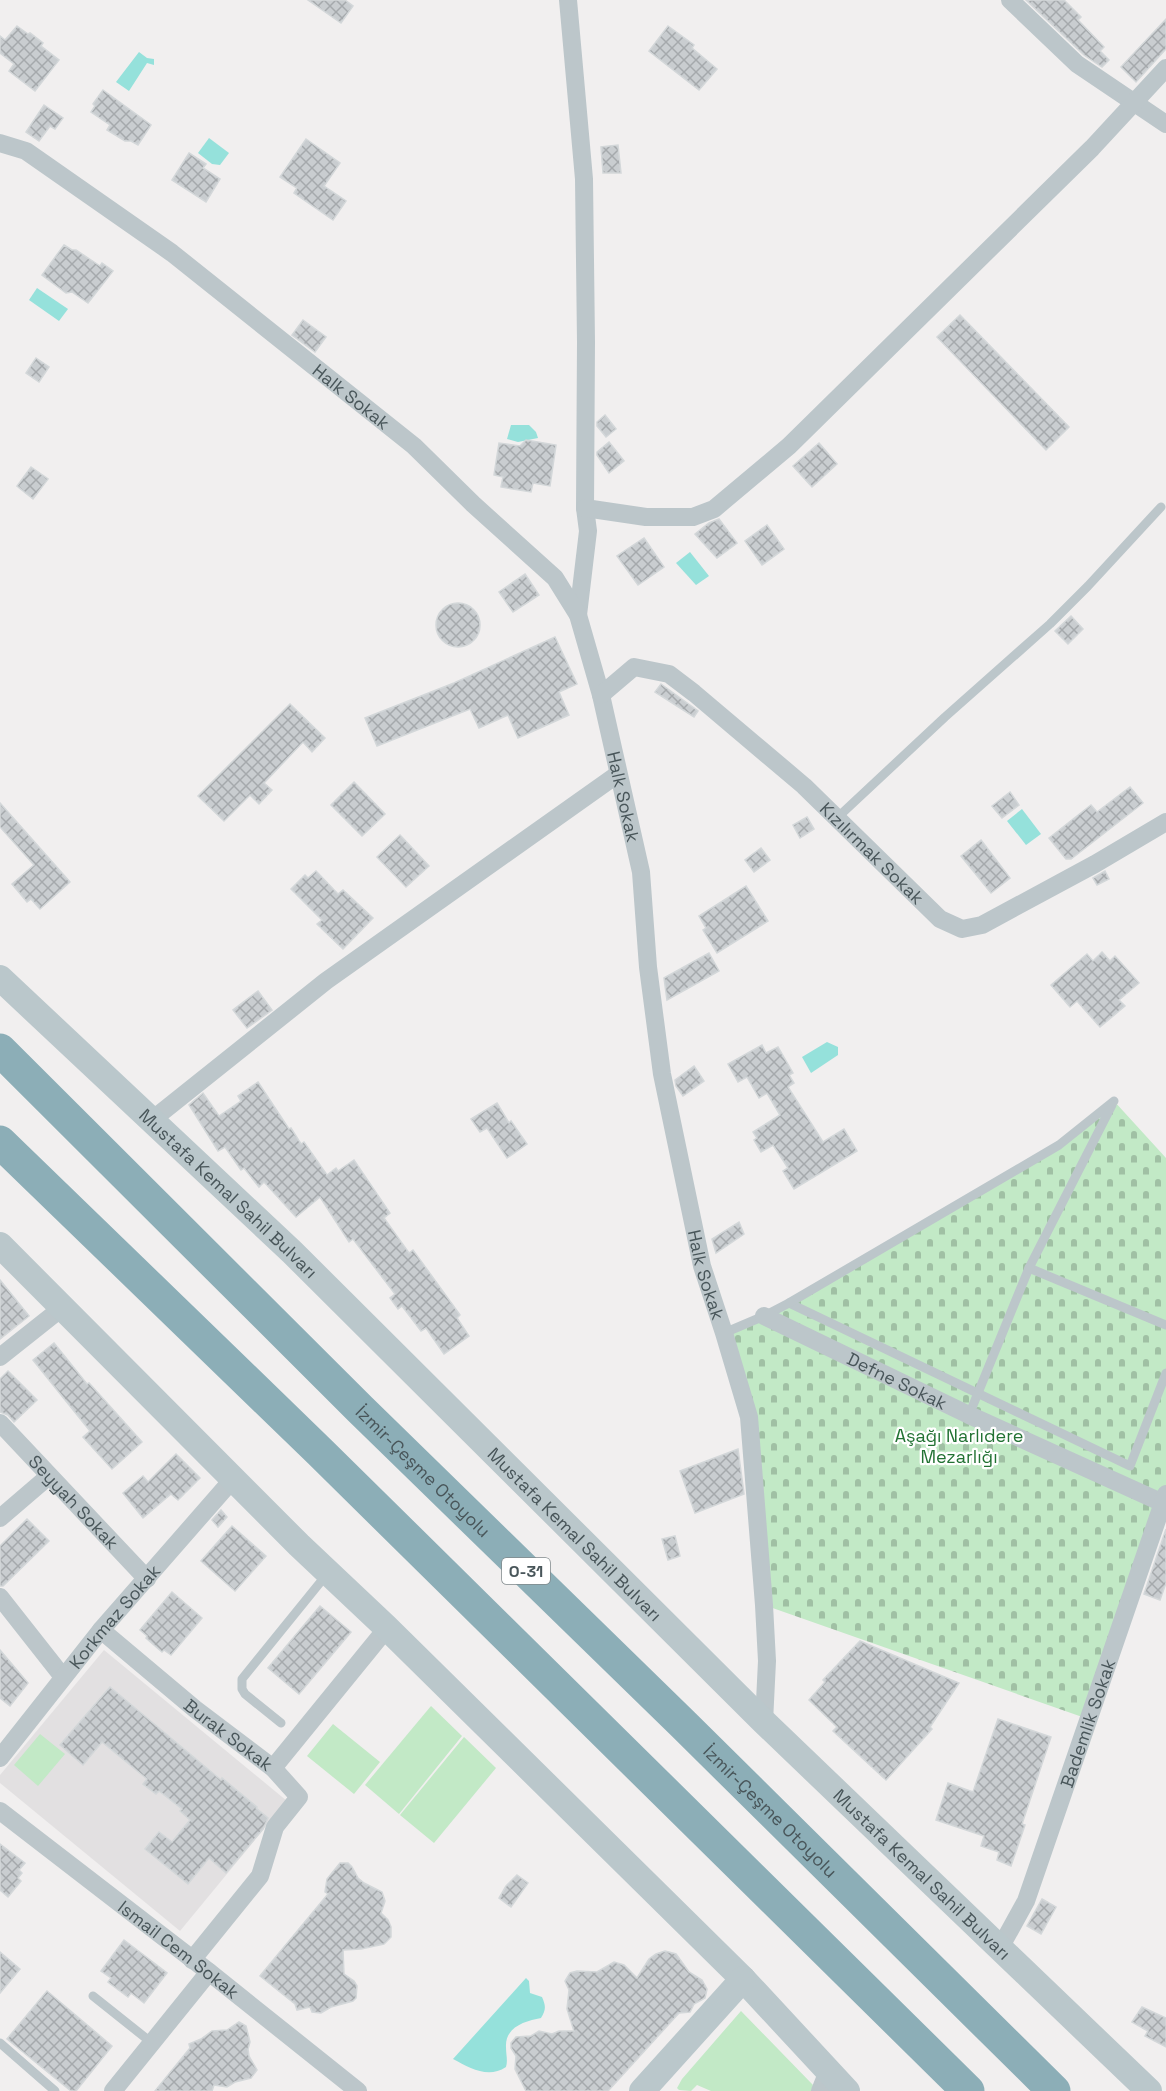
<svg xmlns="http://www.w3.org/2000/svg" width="1166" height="2091" viewBox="0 0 1166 2091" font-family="'Space Grotesk',sans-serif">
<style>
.education{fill:#e2e0e1}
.green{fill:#c2e9c6}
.cemetery{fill:url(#cemetery-stones)}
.water{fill:#95e1db}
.building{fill:url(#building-cross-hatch);stroke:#d3d7d9;stroke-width:1.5}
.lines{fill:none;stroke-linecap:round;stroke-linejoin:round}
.lane{stroke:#bcc6ca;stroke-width:9}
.street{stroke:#bcc6ca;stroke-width:18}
.secondary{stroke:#bac7cb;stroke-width:26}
.highway{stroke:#8caeb7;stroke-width:33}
.labels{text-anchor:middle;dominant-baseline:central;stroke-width:4.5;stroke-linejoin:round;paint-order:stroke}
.shield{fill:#fff;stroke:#80898c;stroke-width:1.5}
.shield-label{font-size:16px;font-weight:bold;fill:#49565a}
.street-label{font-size:18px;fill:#49565a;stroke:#fff}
.park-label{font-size:18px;fill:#227233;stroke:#fff}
</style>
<defs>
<pattern id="cemetery-stones" width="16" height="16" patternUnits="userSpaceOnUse" patternTransform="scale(1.5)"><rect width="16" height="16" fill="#c2e9c6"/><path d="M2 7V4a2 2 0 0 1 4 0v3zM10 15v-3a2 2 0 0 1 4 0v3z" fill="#a0c0a4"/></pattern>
<pattern id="building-cross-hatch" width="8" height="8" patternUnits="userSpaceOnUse" patternTransform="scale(1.5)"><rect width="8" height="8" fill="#c9cdd0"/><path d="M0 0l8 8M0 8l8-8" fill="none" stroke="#a5a9ac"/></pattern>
</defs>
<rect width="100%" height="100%" fill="#f1efef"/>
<!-- education -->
<polygon class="education" points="104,1650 287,1801 180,1931 0,1783 0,1775"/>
<!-- green -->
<g class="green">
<polygon points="431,1706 462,1736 399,1814 365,1785"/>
<polygon points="333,1724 380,1762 354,1794 307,1756"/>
<polygon points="40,1734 65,1754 38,1786 14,1765"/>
<polygon points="464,1737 496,1768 434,1843 400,1815"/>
<polygon points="741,2011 813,2085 811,2091 711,2091 697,2085 691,2091 679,2090 677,2088 682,2079"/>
</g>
<!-- cemetery -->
<polygon class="cemetery" points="1114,1101 1166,1158 1166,1494 1088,1719 764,1605 749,1417 724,1333 764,1316 1059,1145"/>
<!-- water -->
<g class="water">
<polygon points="139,52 147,58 154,59 154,65 147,63 129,91 116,82"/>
<polygon points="209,138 229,153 220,165 212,164 198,153"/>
<polygon points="37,288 68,309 59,321 29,300"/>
<polygon points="511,425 529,425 536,432 538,438 518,442 507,439"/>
<polygon points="690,552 709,576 696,585 676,563"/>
<polygon points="1022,809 1041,834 1026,845 1007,821"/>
<polygon points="827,1042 838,1047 838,1055 811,1073 802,1057"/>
<path d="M526 1978 529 1981 530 1993 542 1997C546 2006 546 2010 541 2018 525 2021 505 2027 506 2047 506 2055 508 2060 506 2067 488 2079 470 2068 453 2059Z"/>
</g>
<!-- building -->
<g class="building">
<polygon points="308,0 345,0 353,6 341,23"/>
<polygon points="1026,0 1064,0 1081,17 1078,20 1104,47 1100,51 1109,60 1102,67 1084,55"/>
<polygon points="1166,19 1166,49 1136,82 1121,67"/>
<polygon points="17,26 28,34 30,33 43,43 41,46 59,60 35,91 9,71 14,64 0,53 0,36 5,40"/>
<polygon points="668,26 694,45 692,48 717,69 699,90 649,51"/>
<polygon points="103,90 151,125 138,145 131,141 125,141 107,130 110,125 91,112 95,106 93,104"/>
<polygon points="44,105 63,118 55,129 50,126 39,141 26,132"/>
<polygon points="306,139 340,163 324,186 346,201 333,220 294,193 297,188 280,177"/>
<polygon points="618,145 621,173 603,173 601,147"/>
<polygon points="189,153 206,164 203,168 220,179 206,202 172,180"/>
<polygon points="64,245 72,250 76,250 100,266 102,263 113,271 88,303 72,292 66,293 42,275"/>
<polygon points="960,315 1069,427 1046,450 937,337"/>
<polygon points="303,320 326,337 315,352 292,335"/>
<polygon points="36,358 49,367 39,382 26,373"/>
<polygon points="605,415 616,429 606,437 597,426 597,422"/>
<polygon points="526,440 556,445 550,486 533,483 531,492 501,487 503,477 494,475 499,443 520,446"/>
<polygon points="609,442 624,461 609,473 597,455 597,452"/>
<polygon points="819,443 837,464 812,487 793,466"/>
<polygon points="31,467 48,479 33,499 17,486"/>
<polygon points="719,519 737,543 717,558 695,534 709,523"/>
<polygon points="767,525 784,549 762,565 745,541"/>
<polygon points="644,538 664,567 638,585 617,556"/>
<polygon points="525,574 539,595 513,612 499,592"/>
<circle cx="458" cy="625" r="22"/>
<polygon points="1071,616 1083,629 1068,644 1055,631"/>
<polygon points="555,637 577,684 559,692 569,715 518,738 508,715 479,728 470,709 377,746 365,718 454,683"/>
<polygon points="661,684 698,711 694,717 655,692"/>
<polygon points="290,704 325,738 312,752 303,742 264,783 272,790 259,804 250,795 224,821 198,796"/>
<polygon points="354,782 385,814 362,836 331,805"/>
<polygon points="1130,787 1143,803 1071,859 1066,859 1049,838 1091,805 1097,812"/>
<polygon points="1010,792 1019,805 1002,818 992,806"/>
<polygon points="0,803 70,882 40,909 31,899 27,902 12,884 34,865 0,827"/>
<polygon points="807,817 814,829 800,838 793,825"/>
<polygon points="400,835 429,866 406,887 377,857"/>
<polygon points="981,840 1010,878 991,893 961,856"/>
<polygon points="761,848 770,860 754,872 745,860"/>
<polygon points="316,871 338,894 343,890 373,918 343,949 317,924 322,920 291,889 305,875 308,878"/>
<polygon points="1105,871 1109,879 1097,885 1093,878"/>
<polygon points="746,886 768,921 717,953 703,930 706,928 699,916"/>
<polygon points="1102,952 1110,961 1115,956 1139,983 1119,1000 1125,1006 1100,1027 1077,1001 1070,1007 1051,985 1087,954 1093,961"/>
<polygon points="709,953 719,971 667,1000 664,978"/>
<polygon points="258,991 272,1010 247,1028 233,1010"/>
<polygon points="762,1045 766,1053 778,1047 793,1073 789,1075 794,1083 788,1087 823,1142 844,1129 857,1151 794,1189 783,1171 788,1168 773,1145 761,1152 754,1140 757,1138 753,1132 780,1115 767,1093 759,1098 747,1077 738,1082 728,1064"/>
<polygon points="694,1066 704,1081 683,1096 676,1086 675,1080"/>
<polygon points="258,1082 289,1129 291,1128 301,1144 304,1142 327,1175 336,1168 338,1171 354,1160 390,1213 384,1218 409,1253 413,1250 460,1315 457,1318 469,1336 444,1354 426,1328 421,1331 402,1306 398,1309 390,1298 395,1294 353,1239 349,1242 320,1197 296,1217 264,1182 259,1187 244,1168 241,1170 225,1147 218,1151 189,1105 203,1093 219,1116 241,1101 238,1096"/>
<polygon points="497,1103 509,1123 511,1121 527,1144 507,1158 487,1128 480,1132 471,1119"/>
<polygon points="739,1222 744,1234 716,1253 712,1239"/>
<polygon points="0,1280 29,1316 0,1339"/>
<polygon points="54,1343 87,1384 89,1383 142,1442 112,1469 83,1437 90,1431 33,1360"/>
<polygon points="8,1371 37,1400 14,1422 8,1415 0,1412 0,1379"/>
<polygon points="738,1449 744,1494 695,1513 680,1471"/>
<polygon points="176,1454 200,1478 178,1500 171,1494 143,1518 123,1493 143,1476 148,1482"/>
<polygon points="221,1510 227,1517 218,1527 212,1520"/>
<polygon points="27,1519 49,1541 3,1586 0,1586 0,1546"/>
<polygon points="232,1526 266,1556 235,1591 201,1561"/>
<polygon points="1166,1529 1166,1583 1160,1600 1144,1594"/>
<polygon points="675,1536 680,1556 668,1560 662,1539"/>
<polygon points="172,1592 202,1618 171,1655 164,1650 162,1652 146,1638 147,1636 140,1630"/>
<polygon points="320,1606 351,1632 299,1694 268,1668"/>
<polygon points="860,1641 959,1683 930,1727 932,1729 886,1780 833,1731 837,1727 809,1700 825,1682 823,1680"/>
<polygon points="0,1650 28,1683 10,1706 0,1698"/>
<polygon points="110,1687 221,1780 222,1778 257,1807 256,1808 268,1818 263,1829 226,1873 209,1858 188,1884 145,1849 159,1832 172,1842 190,1820 180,1811 182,1809 159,1791 156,1794 143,1784 147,1779 102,1742 83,1765 60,1745"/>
<polygon points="998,1719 1051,1737 1022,1824 1025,1825 1011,1866 997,1860 999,1852 981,1846 984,1836 936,1820 948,1783 973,1792"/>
<polygon points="0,1844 25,1863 19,1870 22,1873 18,1878 21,1881 8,1897 0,1890"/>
<polygon points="340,1863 348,1863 352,1867 358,1878 364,1883 382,1892 385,1901 381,1913 388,1920 391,1927 391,1937 384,1944 361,1949 343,1950 344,1974 354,1981 357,1986 356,1998 353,2001 331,2007 321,2013 312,2012 310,2007 297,2010 295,2004 260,1976 328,1894 325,1892 327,1879"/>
<polygon points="517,1875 528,1883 511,1907 499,1898 506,1886"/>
<polygon points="1042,1899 1056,1907 1041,1934 1027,1926"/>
<polygon points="124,1940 167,1973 144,2003 131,1993 128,1997 108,1982 111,1978 101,1971"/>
<polygon points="665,1951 676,1954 689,1972 702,1980 707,1989 705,1998 694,2004 690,2012 679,2013 608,2091 526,2091 515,2069 516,2056 511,2048 511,2043 516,2037 531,2036 539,2031 552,2034 559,2031 574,2031 567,2009 569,1990 565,1981 570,1973 577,1971 597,1972 614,1962 624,1965 637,1978 649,1959 656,1954"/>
<polygon points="0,1952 20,1969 0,1993"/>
<polygon points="47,1991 112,2046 76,2091 71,2091 7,2039"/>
<polygon points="1142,2007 1166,2018 1166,2047 1145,2036 1148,2031 1132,2022"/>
<polygon points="239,2022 246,2026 250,2042 248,2049 249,2056 257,2070 251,2078 235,2082 227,2087 214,2085 212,2091 155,2091 190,2048 189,2044 201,2039 212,2031 227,2030"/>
</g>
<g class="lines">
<!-- lane -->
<g class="lane">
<polyline points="838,817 945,717 1050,624 1088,586 1161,507"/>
<polyline points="1029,1268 1166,1325"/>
<polyline points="789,1303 1130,1466 1166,1373"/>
<polyline points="724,1333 764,1316 789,1303 1059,1145 1114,1101"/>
<polyline points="969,1415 1029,1268 1112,1105"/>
<polyline points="281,1723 245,1694 242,1689 242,1679 327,1574"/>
<polyline points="93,1996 152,2043"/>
<polyline points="0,2043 55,2091"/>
</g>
<!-- street -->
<g class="street">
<polyline points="568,0 584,179 586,342 585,508 588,531 578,615"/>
<polyline points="1010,0 1077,64 1166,124"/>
<path id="s1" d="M0 143 26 151 172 253 414 446 473 504 555 578 578 615 601 695 641 872 648 967 662 1074 702 1266 724 1333 749 1417 764 1605 767 1661 764 1722"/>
<polyline points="585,508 646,517 693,517 714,509 789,446 1092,148 1166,68"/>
<path id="s2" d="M601 695 634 667 669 674 694 693 804 786 940 919 962 929 982 925 1095 864 1166 822"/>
<polyline points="152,1120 326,981 618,774"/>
<path id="s3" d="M764 1316 969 1415 1163 1503"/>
<polyline points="0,1357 63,1307"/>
<path id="s4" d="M0 1423 147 1579"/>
<polyline points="0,1518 49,1476"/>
<polyline points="0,1597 63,1677"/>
<path id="s5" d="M101 1630 195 1709 273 1768 299 1797 275 1827 260 1876 192 1960"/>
<path id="s6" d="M0 1758 101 1630 233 1479"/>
<polyline points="273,1768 387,1628"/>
<path id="s7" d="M0 1811 209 1972 358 2091"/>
<path id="s8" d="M1000 1948 1026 1901 1166 1494"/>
<polyline points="113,2091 209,1972"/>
<polyline points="820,2091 828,2071"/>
</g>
<!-- secondary -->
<g class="secondary">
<path id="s9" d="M0 978 292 1252 764 1722 1149 2091"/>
<polyline points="0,1245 299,1545 387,1628 743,1979 847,2091"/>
<polyline points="642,2091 743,1979"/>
</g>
<!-- highway -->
<g class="highway">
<path id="s10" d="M0 1050 360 1409 683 1724 1054 2091"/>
<polyline points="0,1142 320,1452 968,2091"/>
</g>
</g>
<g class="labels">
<!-- shield labels -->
<rect class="shield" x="502" y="1558" width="48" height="26" rx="4.5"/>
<g class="shield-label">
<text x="526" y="1571">O-31</text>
</g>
<!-- street labels -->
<g class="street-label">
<text stroke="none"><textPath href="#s1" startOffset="435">Halk Sokak</textPath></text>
<text stroke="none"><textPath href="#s1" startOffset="939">Halk Sokak</textPath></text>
<text stroke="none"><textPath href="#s2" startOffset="350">Kızılırmak Sokak</textPath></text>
<text stroke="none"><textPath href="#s9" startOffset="314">Mustafa Kemal Sahil Bulvarı</textPath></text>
<text stroke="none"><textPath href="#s1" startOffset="1425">Halk Sokak</textPath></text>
<text stroke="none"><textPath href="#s3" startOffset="148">Defne Sokak</textPath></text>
<text stroke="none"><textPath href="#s10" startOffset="597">İzmir-Çeşme Otoyolu</textPath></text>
<text stroke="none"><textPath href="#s4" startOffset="108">Seyyah Sokak</textPath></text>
<text stroke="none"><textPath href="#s9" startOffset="800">Mustafa Kemal Sahil Bulvarı</textPath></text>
<text stroke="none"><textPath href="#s6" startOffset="182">Korkmaz Sokak</textPath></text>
<text stroke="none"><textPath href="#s8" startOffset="242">Bademlik Sokak</textPath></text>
<text stroke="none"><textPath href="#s5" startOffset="165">Burak Sokak</textPath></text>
<text stroke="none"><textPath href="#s10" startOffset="1083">İzmir-Çeşme Otoyolu</textPath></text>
<text stroke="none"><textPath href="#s9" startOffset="1286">Mustafa Kemal Sahil Bulvarı</textPath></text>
<text stroke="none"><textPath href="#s7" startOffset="226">Ismail Cem Sokak</textPath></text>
</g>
<!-- park labels -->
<g class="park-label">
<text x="959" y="1435">Aşağı Narlıdere<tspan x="959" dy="21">Mezarlığı</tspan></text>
</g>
</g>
</svg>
